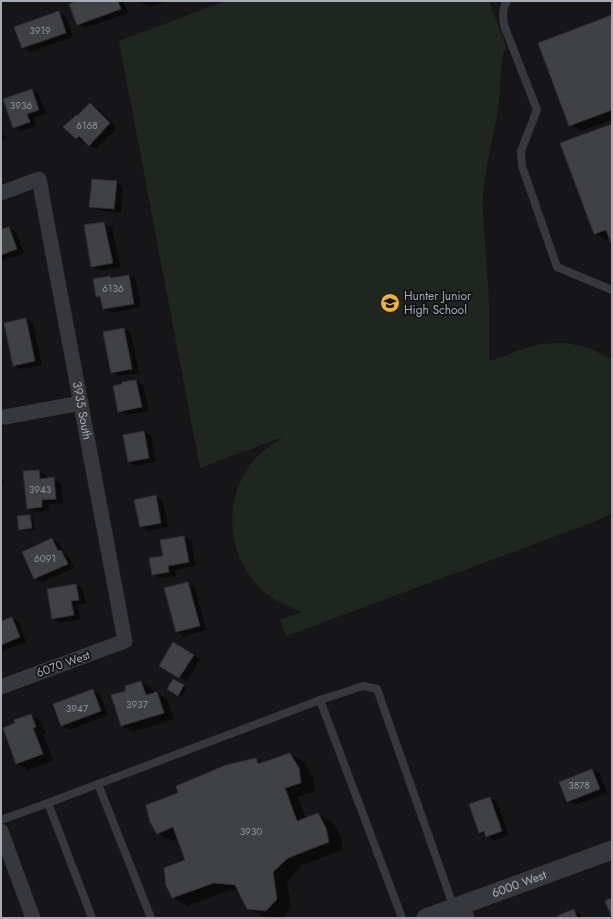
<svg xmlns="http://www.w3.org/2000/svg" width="613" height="919" viewBox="0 0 613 919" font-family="Jost,sans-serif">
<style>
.green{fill:#1e261f}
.shadow{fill:#0007}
.building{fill:#404145;stroke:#303034}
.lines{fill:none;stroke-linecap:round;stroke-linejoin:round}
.service{stroke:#37383d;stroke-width:8}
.minor{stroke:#37383d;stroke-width:15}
.tertiary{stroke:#37383d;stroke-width:19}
.labels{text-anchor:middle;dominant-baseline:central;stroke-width:3.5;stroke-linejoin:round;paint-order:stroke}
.number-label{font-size:10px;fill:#8e929b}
.poi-label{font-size:12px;fill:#a8adb8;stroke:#111113;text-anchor:start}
.street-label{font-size:12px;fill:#a8adb8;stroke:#111113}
</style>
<rect width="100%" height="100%" fill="#161618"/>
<!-- green -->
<path class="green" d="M226 1H489L507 49 503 52C500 71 501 90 498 109 493 139 485 167 483 197 482 222 486 247 487 273 490 302 489 332 489 361 500 358 512 353 523 349 555 338 584 342 612 360V512L604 517 591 523 286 636 280 620 302 612C287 606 273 600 262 590 222 552 222 488 263 451 269 446 277 442 283 437L200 468 119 41Z"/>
<!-- shadow -->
<g class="shadow">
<polygon points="80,1 124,1 128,13 85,28 78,24"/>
<polygon points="139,1 168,1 150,7"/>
<polygon points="59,13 66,17 73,37 30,52 23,47"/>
<polygon points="612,16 612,120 581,131 570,125"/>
<polygon points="32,90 39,95 46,114 34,118 36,126 21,131 14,127"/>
<polygon points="90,104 97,108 117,128 96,149 89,145 85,141 84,142 76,138 77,117"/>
<polygon points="612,125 612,243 610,238 606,240 595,233"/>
<polygon points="1,130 7,138 1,143"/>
<polygon points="116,182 123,186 121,213 98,210 91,206"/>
<polygon points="104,223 112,227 120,267 100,271 92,266 85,226"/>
<polygon points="9,228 16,232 24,253 1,262 1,230"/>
<polygon points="129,276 136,280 141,307 111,313 104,309 102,299 97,296 110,277 113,279"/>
<polygon points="26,319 33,323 42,365 21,369 13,365"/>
<polygon points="124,329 131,333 139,373 119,376 112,372"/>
<polygon points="136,381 143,385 149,411 126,415 119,411"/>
<polygon points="144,432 151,436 156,462 136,466 128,461"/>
<polygon points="39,471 46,475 47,479 53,479 61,483 63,503 48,504 49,511 35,512 28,508"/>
<polygon points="1,479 5,481 1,487"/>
<polygon points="155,496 163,501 168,527 148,531 141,527"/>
<polygon points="30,516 33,518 35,530 23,531 20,529"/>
<polygon points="184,537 191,541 196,566 175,570 176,576 160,578 153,574 164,556"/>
<polygon points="52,539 59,543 63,552 68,555 74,568 42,582 35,578"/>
<polygon points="188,583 195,587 206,630 184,636 176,632"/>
<polygon points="76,585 83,589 86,604 78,605 80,619 60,623 53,619"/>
<polygon points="12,618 19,622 26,642 3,651 1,650 1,622"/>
<polygon points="173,644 200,659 187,681 160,666"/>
<polygon points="174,680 187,688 181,697 168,689"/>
<polygon points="141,682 152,688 154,694 156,693 167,699 174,719 133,732 122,726 113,696 127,691"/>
<polygon points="93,690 100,695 108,715 69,730 62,725"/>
<polygon points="30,715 41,721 46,733 43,734 53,760 28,770 17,764 4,729 17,724"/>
<polygon points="290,754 304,762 313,777 315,791 298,797 306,818 318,814 332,822 341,837 343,850 302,865 287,881 291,907 282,918 262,916 248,908 239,891 229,890 187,906 173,897 187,860 179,839 172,841 157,833 179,794 256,759 264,764"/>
<polygon points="592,770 600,774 607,793 575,805 567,801"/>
<polygon points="490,798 497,802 509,835 494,840 480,832"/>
<polygon points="574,911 581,915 582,918 559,918"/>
</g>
<!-- building -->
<g class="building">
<polygon points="77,1 118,1 121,9 77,25 69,4"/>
<polygon points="59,11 66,33 22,48 14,27"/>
<polygon points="612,15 612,110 569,126 538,43"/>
<polygon points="32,89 39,110 27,114 30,122 13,128 3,99"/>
<polygon points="90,103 110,123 89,146 79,136 76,139 63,127 76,115 77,116"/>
<polygon points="612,124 612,246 606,230 594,234 560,143"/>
<polygon points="92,179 117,181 114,209 89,207"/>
<polygon points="104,222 113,263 91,267 84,225"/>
<polygon points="9,227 17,249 1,255 1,229"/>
<polygon points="129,275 134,304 103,309 100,296 96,297 93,279 110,276 111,278"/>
<polygon points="26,318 35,361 13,366 4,323"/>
<polygon points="124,328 132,369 111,373 103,332"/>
<polygon points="136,380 142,407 118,412 113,386 122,384 122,382"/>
<polygon points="144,431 149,458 128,462 123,435"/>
<polygon points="39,470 40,479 54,477 56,499 42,500 42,507 27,509 23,471"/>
<polygon points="156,495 161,523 140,527 134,500"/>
<polygon points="30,515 32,528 19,530 17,516"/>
<polygon points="184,536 189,562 168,566 169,572 152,575 149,558 163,556 160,540"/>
<polygon points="52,538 58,551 61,550 68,564 34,579 22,552"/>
<polygon points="188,582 200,626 176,632 164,588"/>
<polygon points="76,584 79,600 71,601 74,615 52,619 47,589"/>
<polygon points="12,617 20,637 1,645 1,621"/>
<polygon points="173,642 194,655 179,678 159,666"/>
<polygon points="173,679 184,685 178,696 167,689"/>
<polygon points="141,681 146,695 157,692 164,713 121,726 111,695 126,691 125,686"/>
<polygon points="93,689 101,711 61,726 53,704"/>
<polygon points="31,714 36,727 33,728 43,754 16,764 3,728 15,723 14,720"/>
<polygon points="290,753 299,768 301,783 285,788 297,821 318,813 326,828 329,842 288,858 273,872 277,899 266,911 247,909 235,885 214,883 172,898 166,885 164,868 185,860 173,827 157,834 150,822 146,805 178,793 176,786 226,765 256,758 258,764"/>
<polygon points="592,769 600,789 567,802 559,782"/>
<polygon points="490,797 502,831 486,837 484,831 479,833 469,804"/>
<polygon points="612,898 612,918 605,901"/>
<polygon points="574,909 577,918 558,918 557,916"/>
</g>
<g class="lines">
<!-- service -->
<g class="service">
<path d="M507 1C502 8 503 17 504 25L537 110 521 151 522 166 557 267 612 290"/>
<polyline points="320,700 363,686 377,689 454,908"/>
<polyline points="48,803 98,784"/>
<polyline points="1,820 48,803 92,918"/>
<polyline points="151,918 98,784 320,700 402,918"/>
</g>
<!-- minor -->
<g class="minor">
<path id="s1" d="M1 193 39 179 125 641 1 687"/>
<polyline points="5,417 81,403"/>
<polyline points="1,831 33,918"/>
<polyline points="461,905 467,918"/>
</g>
<!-- tertiary -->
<path class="tertiary" id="s2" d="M426 918 612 850"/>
</g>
<!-- icons -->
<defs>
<symbol id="school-disc" viewBox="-11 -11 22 22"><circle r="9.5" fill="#f2b134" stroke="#111113"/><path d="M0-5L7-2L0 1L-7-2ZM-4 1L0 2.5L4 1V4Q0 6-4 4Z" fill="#111"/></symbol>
</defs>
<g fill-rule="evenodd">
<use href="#school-disc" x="379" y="292" width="22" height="22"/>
</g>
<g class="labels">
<!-- number labels -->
<g class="number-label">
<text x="40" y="30">3919</text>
<text x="21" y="105">3936</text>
<text x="87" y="125">6168</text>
<text x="113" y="288">6136</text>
<text x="40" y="489">3943</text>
<text x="45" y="558">6091</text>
<text x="137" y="704">3937</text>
<text x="77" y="708">3947</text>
<text x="579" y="785">3878</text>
<text x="251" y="831">3930</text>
</g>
<!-- poi labels -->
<g class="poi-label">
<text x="404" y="296">Hunter Junior<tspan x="404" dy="14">High School</tspan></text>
</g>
<!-- street labels -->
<g class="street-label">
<text stroke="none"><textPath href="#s1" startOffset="276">3935 South</textPath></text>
<text transform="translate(63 664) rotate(-20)">6070 West</text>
<text stroke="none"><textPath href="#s2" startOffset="99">6000 West</textPath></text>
</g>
</g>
<!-- border -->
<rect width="613" height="919" fill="none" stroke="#a8adb8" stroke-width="4"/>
</svg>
